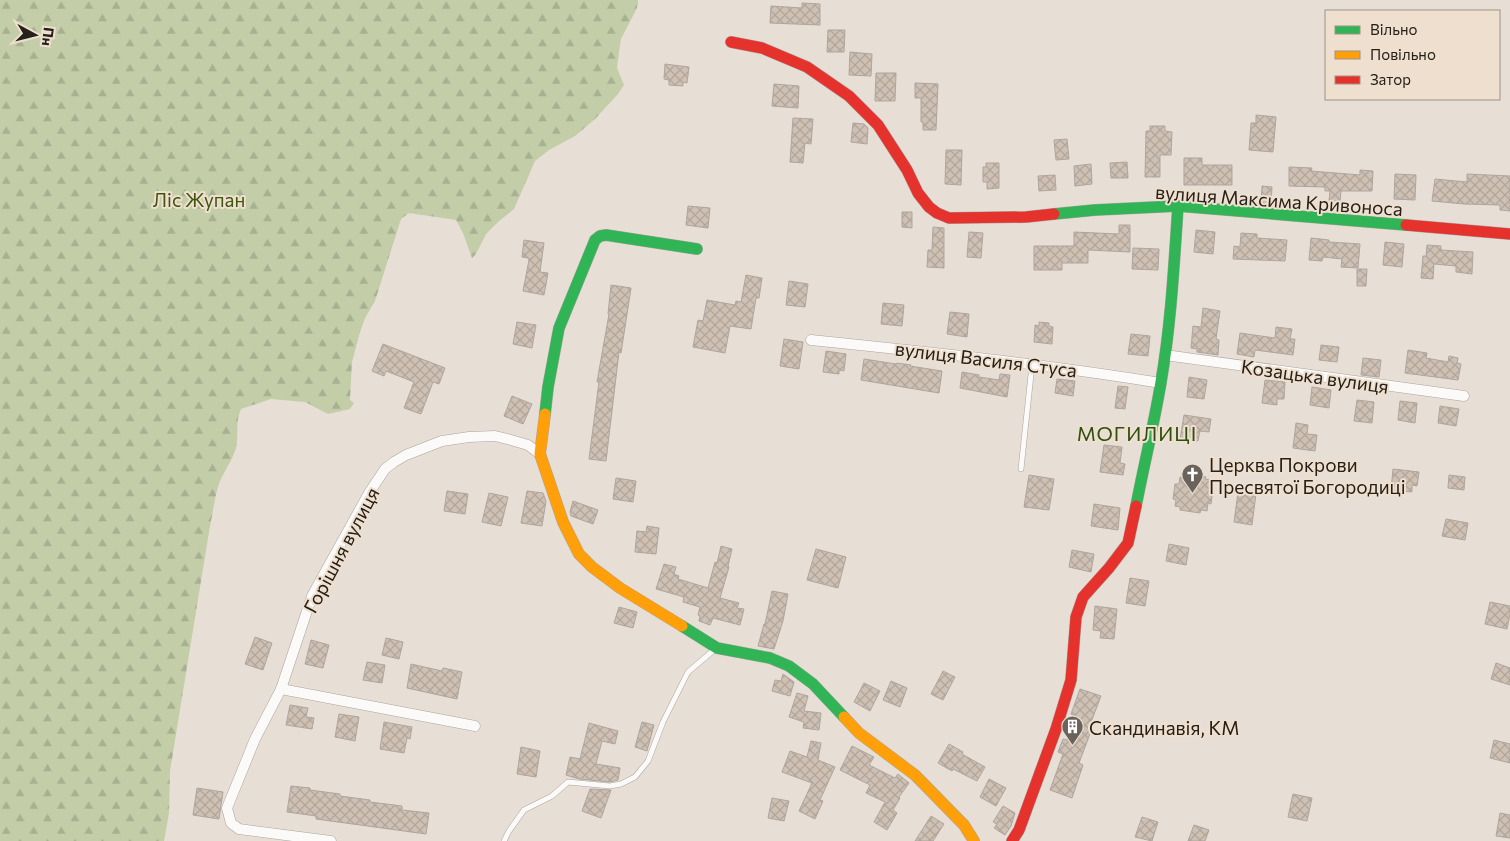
<svg xmlns="http://www.w3.org/2000/svg" width="1510" height="841" viewBox="0 0 1510 841" font-family="Commissioner,sans-serif">
<style>
.forest{fill:url(#forest-firs)}
.building{fill:url(#building-cross-hatch);stroke:#ada59f}
.lines{fill:none;stroke-linecap:round;stroke-linejoin:round}
.lane-casing{stroke:#aaa49d;stroke-width:6}
.street-casing{stroke:#aaa49d;stroke-width:11}
.fast-casing{stroke:#aaa49d;stroke-width:12}
.slow-casing{stroke:#aaa49d;stroke-width:12}
.jam-casing{stroke:#aaa49d;stroke-width:12}
.lane{stroke:#fbfaf9;stroke-width:5}
.street{stroke:#fbfaf9;stroke-width:10}
.fast{stroke:#30b455;stroke-width:11}
.slow{stroke:#ff9f0a;stroke-width:11}
.jam{stroke:#e5322d;stroke-width:11}
.labels{text-anchor:middle;dominant-baseline:central;stroke-width:4;stroke-linejoin:round;paint-order:stroke}
.park-label{font-size:19px;fill:#3e550d;stroke:#efdfce}
.street-label{font-size:19px;fill:#252019;stroke:#efdfce}
.poi-label{font-size:19px;fill:#252019;stroke:#efdfce;text-anchor:start}
.neighbourhood-label{font-size:20px;letter-spacing:1px;fill:#2b5011;stroke:#efdfce}
</style>
<defs>
<pattern id="forest-firs" width="22" height="20" patternUnits="userSpaceOnUse" patternTransform="scale(1.25)"><rect width="22" height="20" fill="#c3cda8"/><path d="M5 1l3.5 6h-7zM16 11l3.5 6h-7z" fill="#a7b090"/></pattern>
<pattern id="building-cross-hatch" width="8" height="8" patternUnits="userSpaceOnUse" patternTransform="scale(1.25)"><rect width="8" height="8" fill="#cfc0b4"/><path d="M0 0l8 8M0 8l8-8" fill="none" stroke="#b2a59a"/></pattern>
</defs>
<rect width="100%" height="100%" fill="#e7dfd6"/>
<!-- forest -->
<path class="forest" d="M0 0H638L637 8 621 39 618 59 617 68 624 85 618 94 595 119 575 136 549 150 535 161 514 209 498 222 486 234 476 254 472 258 463 233 456 220 409 213 401 219 375 301 365 318 360 332 352 362 350 400 354 403 350 409 328 414 305 402 271 399 241 409C235 422 239 435 236 448 232 462 222 473 218 487 214 500 213 513 210 526L170 771 169 813 164 841H0Z"/>
<!-- building -->
<g class="building">
<polygon points="802,3 820,4 820,25 770,23 771,6 802,8"/>
<polygon points="828,30 845,30 844,52 827,52"/>
<polygon points="850,52 872,54 871,76 849,75"/>
<polygon points="665,64 689,67 687,83 683,82 683,86 669,85 669,80 664,79"/>
<polygon points="876,73 896,73 895,101 875,101"/>
<polygon points="915,83 938,84 936,130 923,130 923,122 921,122 921,98 915,98"/>
<polygon points="774,84 799,86 798,108 772,106"/>
<polygon points="1256,115 1276,117 1273,152 1249,150 1251,123 1256,123"/>
<polygon points="793,118 813,119 811,144 805,143 803,163 790,162"/>
<polygon points="853,123 864,124 868,128 867,144 851,142"/>
<polygon points="1150,126 1165,126 1165,131 1172,132 1171,155 1160,155 1160,177 1145,177 1146,131 1150,131"/>
<polygon points="1067,139 1069,159 1056,160 1054,140"/>
<polygon points="946,150 962,150 961,185 945,184"/>
<polygon points="1184,158 1202,158 1202,165 1232,165 1232,185 1184,185"/>
<polygon points="1127,162 1128,178 1111,178 1110,163"/>
<polygon points="986,163 999,163 999,188 987,189 987,182 983,182 983,167 986,167"/>
<polygon points="1091,164 1092,184 1075,186 1074,166"/>
<polygon points="1289,167 1312,168 1311,171 1360,175 1360,170 1373,171 1372,191 1341,191 1340,201 1329,201 1330,191 1325,191 1325,187 1289,186"/>
<polygon points="1395,174 1416,175 1415,200 1394,199"/>
<polygon points="1467,174 1510,176 1510,211 1500,210 1500,205 1464,204 1432,201 1435,179 1467,182"/>
<polygon points="1055,175 1056,190 1039,191 1038,176"/>
<polygon points="1262,186 1272,187 1271,204 1261,204"/>
<polygon points="688,206 710,208 708,228 686,225"/>
<polygon points="902,212 912,212 912,228 902,227"/>
<polygon points="1119,225 1130,225 1130,252 1088,250 1088,263 1062,263 1062,270 1034,270 1034,246 1074,246 1074,232 1119,234"/>
<polygon points="933,227 944,228 944,268 927,267 928,250 932,250"/>
<polygon points="1196,230 1215,232 1213,254 1194,252"/>
<polygon points="969,232 983,233 981,258 967,257"/>
<polygon points="1241,233 1257,234 1257,238 1287,240 1285,261 1233,259 1234,246 1240,247"/>
<polygon points="1311,238 1329,240 1329,242 1360,244 1358,268 1341,267 1342,259 1323,257 1322,261 1309,260"/>
<polygon points="524,240 544,243 540,272 548,273 544,295 523,291 529,260 528,258 522,257"/>
<polygon points="1385,242 1404,244 1402,267 1383,265"/>
<polygon points="1427,245 1441,246 1441,250 1473,252 1472,274 1456,272 1456,266 1434,264 1433,279 1421,278 1423,256 1426,256"/>
<polygon points="1133,248 1159,249 1158,270 1132,269"/>
<polygon points="1357,269 1367,269 1366,286 1357,286"/>
<polygon points="746,275 762,278 759,298 756,298 751,329 730,326 725,353 693,347 698,320 703,321 707,300 735,305 736,301 741,302"/>
<polygon points="789,281 808,284 805,307 786,305"/>
<polygon points="611,285 631,288 621,353 619,352 606,461 589,459 599,382 597,382 609,314 608,314"/>
<polygon points="883,303 904,305 902,326 881,324"/>
<polygon points="1203,308 1220,311 1216,339 1219,340 1218,355 1197,352 1197,349 1191,348 1193,326 1201,327"/>
<polygon points="950,312 969,314 967,337 947,334"/>
<polygon points="517,322 536,325 532,348 513,344"/>
<polygon points="1039,322 1049,323 1049,326 1053,327 1052,344 1034,342 1035,325 1039,326"/>
<polygon points="1276,327 1292,329 1290,339 1295,339 1293,355 1255,350 1254,357 1237,354 1240,333 1275,338"/>
<polygon points="1131,334 1150,336 1148,356 1128,354"/>
<polygon points="784,339 803,342 799,369 780,366"/>
<polygon points="383,344 445,368 439,384 433,382 421,414 404,408 414,382 386,371 384,376 372,371"/>
<polygon points="1321,345 1339,347 1337,362 1319,360"/>
<polygon points="1408,350 1427,353 1426,358 1448,362 1449,356 1458,358 1457,363 1461,364 1458,380 1405,373"/>
<polygon points="826,351 846,354 844,371 839,370 839,374 823,372"/>
<polygon points="1363,358 1381,360 1379,377 1361,375"/>
<polygon points="864,359 896,364 897,363 911,365 910,366 942,371 939,393 861,380"/>
<polygon points="962,372 979,375 979,377 999,380 1000,374 1010,375 1007,397 960,388"/>
<polygon points="1189,377 1207,380 1204,399 1187,397"/>
<polygon points="1057,379 1075,381 1073,396 1055,393"/>
<polygon points="1265,380 1285,382 1284,399 1277,399 1277,405 1262,403"/>
<polygon points="1118,386 1128,387 1125,409 1115,408"/>
<polygon points="1312,387 1331,390 1329,408 1310,405"/>
<polygon points="512,396 532,404 523,424 504,416"/>
<polygon points="1357,400 1374,402 1372,423 1354,421"/>
<polygon points="1400,401 1417,403 1415,423 1398,420"/>
<polygon points="1440,406 1459,409 1456,426 1438,423"/>
<polygon points="1184,415 1211,419 1209,432 1200,431 1198,441 1180,439"/>
<polygon points="1296,423 1308,425 1307,434 1317,435 1315,451 1293,448"/>
<polygon points="1104,445 1122,447 1120,463 1125,464 1123,475 1100,472"/>
<polygon points="1393,469 1419,472 1417,486 1412,485 1412,492 1391,490"/>
<polygon points="1184,474 1206,477 1205,479 1211,480 1210,488 1213,488 1211,504 1208,503 1207,511 1201,510 1200,513 1180,510 1180,507 1175,506 1176,500 1173,499 1175,484 1179,484 1180,477 1184,477"/>
<polygon points="1029,475 1054,479 1049,510 1024,507"/>
<polygon points="1449,475 1465,477 1464,490 1448,488"/>
<polygon points="616,478 636,481 633,502 613,499"/>
<polygon points="447,491 468,494 465,514 444,511"/>
<polygon points="527,491 543,493 546,501 542,526 521,523"/>
<polygon points="1238,492 1256,494 1252,525 1234,522"/>
<polygon points="489,493 508,497 501,526 482,522"/>
<polygon points="573,501 598,510 593,524 571,516 570,512"/>
<polygon points="1094,504 1120,508 1118,530 1091,526"/>
<polygon points="1446,519 1468,523 1465,540 1442,536"/>
<polygon points="647,526 659,528 656,554 635,552 637,531 646,532"/>
<polygon points="1169,544 1189,548 1186,565 1166,561"/>
<polygon points="721,546 732,549 728,566 729,567 720,598 739,603 737,608 744,609 740,625 713,618 710,625 699,621 700,616 698,615 700,607 683,602 684,597 656,589 664,564 676,567 674,574 679,576 678,579 708,588 715,562 717,563"/>
<polygon points="816,549 846,557 838,588 807,580"/>
<polygon points="1072,550 1094,554 1091,572 1069,567"/>
<polygon points="1130,578 1149,581 1145,606 1126,603"/>
<polygon points="772,591 788,594 783,621 774,649 758,646 764,624 765,624"/>
<polygon points="1490,602 1510,606 1510,614 1507,629 1485,624"/>
<polygon points="1095,606 1117,609 1114,639 1100,638 1101,631 1093,630"/>
<polygon points="619,607 637,612 633,628 614,623"/>
<polygon points="255,637 272,643 263,670 245,664"/>
<polygon points="386,638 403,642 399,659 382,655"/>
<polygon points="311,640 329,645 323,668 305,664"/>
<polygon points="367,662 385,665 382,683 363,680"/>
<polygon points="1496,663 1510,668 1510,685 1491,679"/>
<polygon points="411,664 442,671 443,668 462,672 457,699 407,688"/>
<polygon points="943,671 955,677 943,700 931,694"/>
<polygon points="783,674 794,682 790,696 772,691 775,680 781,681"/>
<polygon points="891,681 907,688 900,707 883,700"/>
<polygon points="864,683 880,691 870,711 854,702"/>
<polygon points="1080,689 1101,696 1090,725 1093,726 1079,763 1083,765 1072,798 1050,790 1063,754 1058,752 1063,739 1067,740 1075,716 1071,714"/>
<polygon points="797,693 808,696 804,711 821,713 819,730 803,728 804,722 789,717"/>
<polygon points="290,705 308,708 306,717 314,718 312,729 286,725"/>
<polygon points="339,714 359,717 355,741 335,737"/>
<polygon points="384,722 412,727 410,739 407,738 404,753 380,749"/>
<polygon points="642,722 654,725 647,751 635,747"/>
<polygon points="589,723 618,731 615,744 602,741 596,764 620,768 618,780 610,782 579,779 566,775 570,757 580,759"/>
<polygon points="1494,740 1510,744 1510,763 1490,758"/>
<polygon points="811,741 821,743 818,760 835,767 820,800 823,801 815,819 799,811 812,783 782,772 790,751 807,757"/>
<polygon points="949,744 963,752 962,754 985,767 977,781 953,769 952,771 938,763"/>
<polygon points="852,746 874,757 869,765 895,778 898,774 909,783 899,797 900,798 893,810 897,813 887,830 874,822 885,802 866,793 870,785 840,770"/>
<polygon points="521,747 540,751 536,777 517,774"/>
<polygon points="989,779 1006,788 996,806 980,797"/>
<polygon points="291,786 310,788 310,790 340,794 340,796 370,800 370,802 402,806 402,810 429,813 426,834 316,819 316,816 287,812"/>
<polygon points="197,788 223,792 219,819 193,815"/>
<polygon points="590,789 611,790 601,818 582,811"/>
<polygon points="1293,794 1312,798 1307,821 1288,817"/>
<polygon points="772,798 789,801 784,821 768,818"/>
<polygon points="1003,806 1015,813 1011,826 1005,835 994,828 997,824 993,822"/>
<polygon points="1500,813 1510,815 1510,838 1496,836"/>
<polygon points="931,816 944,824 933,841 915,841"/>
<polygon points="1142,817 1158,822 1152,841 1135,837"/>
<polygon points="1194,825 1209,830 1205,841 1188,841"/>
</g>
<g class="lines">
<defs>
<g id="lane">
<polyline points="1021,469 1032,365"/>
<polyline points="504,841 509,831 524,810 552,796 568,782 610,786 621,784 635,777 648,761 663,722 688,672 714,650"/>
</g>
<g id="street">
<path d="M811 340C928 352 1045 364 1161 383"/>
<polyline points="1165,355 1464,396"/>
<polyline points="281,689 475,726"/>
<polyline points="331,841 239,829 231,823 227,808 255,739 281,689 312,596 369,493 385,469 394,462 406,455 442,441 469,437 495,436 511,440 528,445 540,454"/>
</g>
<g id="fast">
<polyline points="1054,214 1095,210 1178,206 1406,225"/>
<polyline points="545,414 548,387 559,328 595,240 600,236 606,235 697,249"/>
<path d="M1136 506C1144 465 1154 424 1161 382 1171 324 1174 265 1178 206"/>
<polyline points="682,626 717,648 770,658 789,666 813,684 844,717"/>
</g>
<g id="slow">
<polyline points="545,414 540,454 563,522 579,554 592,567 620,588 682,626"/>
<polyline points="844,717 859,733 915,775 964,825 974,841"/>
</g>
<g id="jam">
<polyline points="731,42 762,48 807,67 849,96 878,125 907,170 918,193 929,207 937,213 949,218 1026,217 1054,214"/>
<polyline points="1406,225 1510,234"/>
<polyline points="1012,841 1019,830 1056,729 1071,680 1076,617 1083,597 1109,568 1128,543 1136,506"/>
</g>
</defs>
<!-- lane casing -->
<use href="#lane" class="lane-casing"/>
<!-- street casing -->
<use href="#street" class="street-casing"/>
<!-- fast casing -->
<use href="#fast" class="fast-casing"/>
<!-- slow casing -->
<use href="#slow" class="slow-casing"/>
<!-- jam casing -->
<use href="#jam" class="jam-casing"/>
<!-- lane -->
<use href="#lane" class="lane"/>
<!-- street -->
<use href="#street" class="street"/>
<!-- fast -->
<use href="#fast" class="fast"/>
<!-- slow -->
<use href="#slow" class="slow"/>
<!-- jam -->
<use href="#jam" class="jam"/>
</g>
<!-- icons -->
<defs>
<symbol id="church-pin" viewBox="-11 -11 22 30"><path d="M0 17L-7.5 6A9.5 9.5 0 1 1 7.5 6Z" fill="#69635b" stroke="#efdfce"/><path d="M-1.2-6h2.4v3.5h3.3v2.4h-3.3V6h-2.4V-.1h-3.3v-2.4h3.3Z" fill="#fff"/></symbol>
<symbol id="building-pin" viewBox="-11 -11 22 30"><path d="M0 17L-7.5 6A9.5 9.5 0 1 1 7.5 6Z" fill="#69635b" stroke="#efdfce"/><path d="M-4-6H4V6H1V3H-1V6H-4ZM-2.5-4.3h1.7v1.8h-1.7ZM.8-4.3h1.7v1.8H.8ZM-2.5-1h1.7V.8h-1.7ZM.8-1h1.7V.8H.8Z" fill="#fff"/></symbol>
</defs>
<g fill-rule="evenodd">
<use href="#church-pin" x="1180" y="462" width="25" height="34"/>
<use href="#building-pin" x="1060" y="714" width="25" height="34"/>
</g>
<g class="labels">
<!-- park labels -->
<g class="park-label">
<text x="199" y="199">Ліс Жупан</text>
</g>
<!-- street labels -->
<g class="street-label">
<text transform="translate(1279 200) rotate(4)">вулиця Максима Кривоноса</text>
<text transform="translate(986 359) rotate(7)">вулиця Василя Стуса</text>
<text transform="translate(1315 376) rotate(8)">Козацька вулиця</text>
<text transform="translate(341 550) rotate(-62)">Горішня вулиця</text>
</g>
<!-- poi labels -->
<g class="poi-label">
<text x="1209" y="464">Церква Покрови<tspan x="1209" dy="22">Пресвятої Богородиці</tspan></text>
<text x="1089" y="727">Скандинавія, КМ</text>
</g>
<!-- neighbourhood labels -->
<g class="neighbourhood-label">
<text x="1137" y="433">МОГИЛИЦІ</text>
</g>
</g>
<!-- legend -->
<rect x="1325" y="10" width="175" height="90" fill="#efdfce" stroke="#9e9386"/>
<rect x="1335" y="26" width="25" height="8" fill="#30b455" stroke="#9e9386"/>
<text x="1370" y="35" font-size="15" fill="#252019">Вільно</text>
<rect x="1335" y="51" width="25" height="8" fill="#ff9f0a" stroke="#9e9386"/>
<text x="1370" y="60" font-size="15" fill="#252019">Повільно</text>
<rect x="1335" y="76" width="25" height="8" fill="#e5322d" stroke="#9e9386"/>
<text x="1370" y="85" font-size="15" fill="#252019">Затор</text>
<!-- north arrow -->
<g transform="translate(35 35) rotate(97)" stroke="#efdfce" stroke-width="4" paint-order="stroke">
<path d="M0-4L9 19L0 12L-9 19Z" fill="#252019"/>
<text y="-8" font-size="14" font-weight="bold" text-anchor="middle" fill="#252019">Пн</text>
</g>
</svg>
